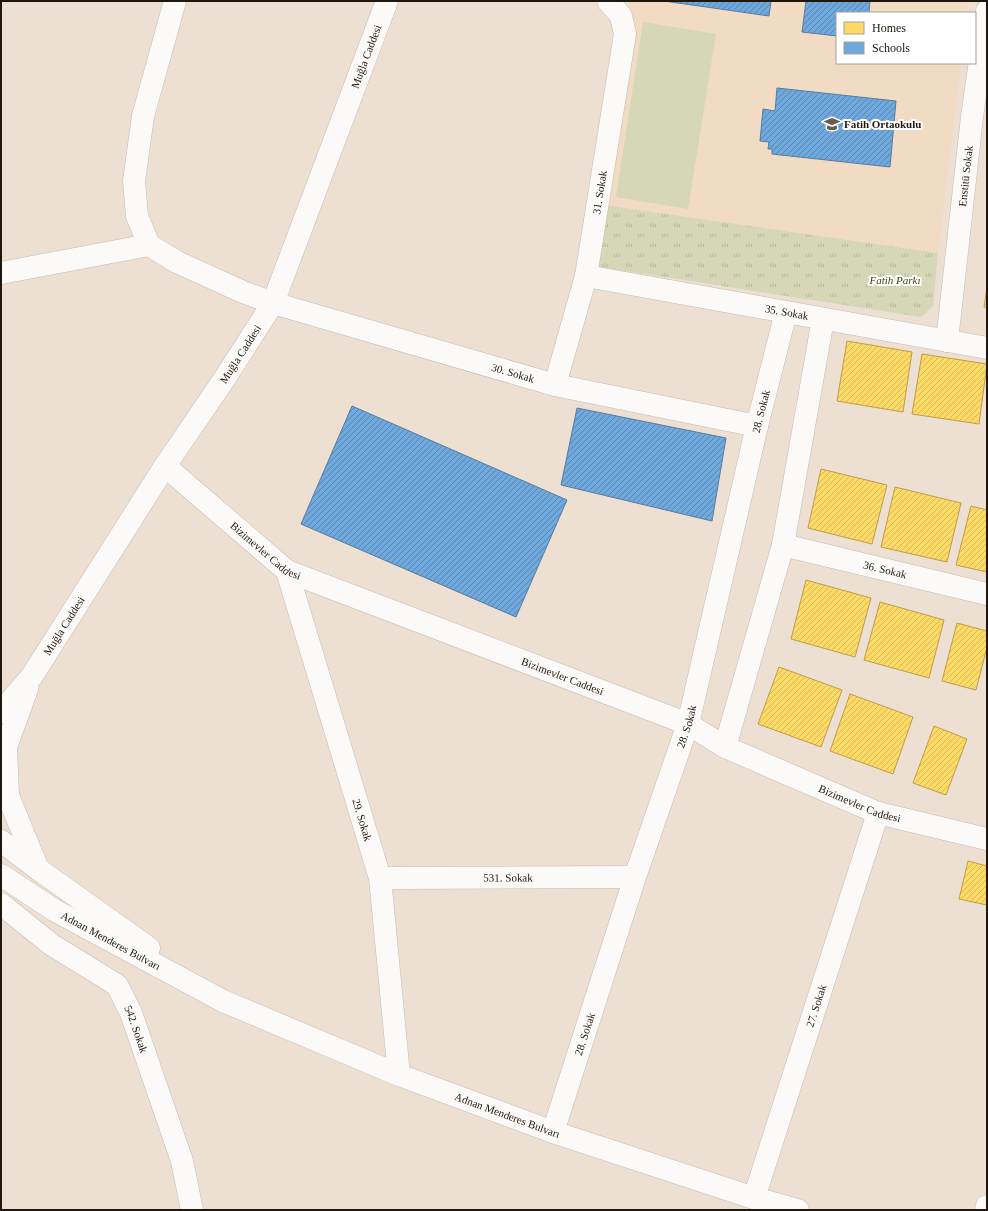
<svg xmlns="http://www.w3.org/2000/svg" width="988" height="1211" viewBox="0 0 988 1211" font-family="Georgia,serif">
<style>
.built{fill:#f1dbc3}
.park{fill:url(#park-tufts)}
.pitch{fill:#d5d7b7}
.homes{fill:url(#homes-hatch);stroke:#bc9e4b}
.schools{fill:url(#schools-hatch);stroke:#577c9e}
.lines{fill:none;stroke-linecap:round;stroke-linejoin:round}
.minor-casing{stroke:#c6bbb1;stroke-width:23}
.tertiary-casing{stroke:#c6bbb1;stroke-width:23}
.secondary-casing{stroke:#c6bbb1;stroke-width:23}
.minor{stroke:#fcfaf8;stroke-width:22}
.tertiary{stroke:#fcfaf8;stroke-width:22}
.secondary{stroke:#fcfaf8;stroke-width:22}
.labels{text-anchor:middle;dominant-baseline:central;stroke-width:4;stroke-linejoin:round;paint-order:stroke}
.street-label{font-size:11px;fill:#1f160d;stroke:#fff}
.poi-label{font-size:11px;font-weight:bold;fill:#1f160d;stroke:#fff;text-anchor:start}
.park-label{font-size:11px;font-style:italic;fill:#384805;stroke:#fff}
</style>
<defs>
<pattern id="park-tufts" width="24" height="20" patternUnits="userSpaceOnUse"><rect width="24" height="20" fill="#d5d7b7"/><path d="M3 7l-1-3M5 7V3M7 7l1-3M15 17l-1-3M17 17v-4M19 17l1-3" fill="none" stroke="#b6b89c"/></pattern>
<pattern id="homes-hatch" width="6" height="6" patternUnits="userSpaceOnUse"><rect width="6" height="6" fill="#ffd966"/><path d="M-1 1l2-2M0 6l6-6M5 7l2-2" fill="none" stroke="#daba57"/></pattern>
<pattern id="schools-hatch" width="6" height="6" patternUnits="userSpaceOnUse"><rect width="6" height="6" fill="#6fa8dc"/><path d="M-1 1l2-2M0 6l6-6M5 7l2-2" fill="none" stroke="#5b88b1"/></pattern>
</defs>
<rect width="100%" height="100%" fill="#eddfd1"/>
<!-- built -->
<polygon class="built" points="628,1 968,1 967,13 837,13 837,63 961,63 938,253 604,205 632,20"/>
<!-- park -->
<polygon class="park" points="604,205 938,253 933,306 921,317 594,266"/>
<!-- pitch -->
<polygon class="pitch" points="643,22 716,34 688,209 616,197"/>
<!-- homes -->
<g class="homes">
<polygon points="987,288 987,308 984,307"/>
<polygon points="847,341 912,352 903,412 837,401"/>
<polygon points="922,354 987,364 979,424 912,414"/>
<polygon points="821,469 887,485 872,544 808,528"/>
<polygon points="895,487 961,503 947,562 881,547"/>
<polygon points="971,506 987,510 987,572 956,565"/>
<polygon points="806,580 871,598 855,657 791,639"/>
<polygon points="880,602 944,620 929,678 864,660"/>
<polygon points="957,623 987,631 987,647 976,690 942,681"/>
<polygon points="779,667 842,690 821,747 758,724"/>
<polygon points="850,694 913,717 893,774 830,751"/>
<polygon points="934,726 967,739 946,795 913,783"/>
<polygon points="968,861 987,866 987,905 959,899"/>
</g>
<!-- schools -->
<g class="schools">
<polygon points="664,1 771,1 769,16"/>
<polygon points="806,1 870,1 869,13 837,13 837,36 802,32"/>
<polygon points="777,88 896,101 890,167 772,154 772,149 768,149 769,142 760,141 763,109 775,111"/>
<polygon points="352,406 567,500 516,617 301,524"/>
<polygon points="577,408 726,438 712,521 561,485"/>
</g>
<g class="lines">
<defs>
<g id="minor">
<polyline points="1,273 149,245"/>
<path id="s1" d="M586 276 987 348"/>
<path id="s2" d="M273 303 555 385 757 426"/>
<path id="s3" d="M947 341 972 117 987 11"/>
<path id="s4" d="M555 385 586 276 625 34 621 16 608 1"/>
<path id="s5" d="M783 545 987 594"/>
<path id="s6" d="M287 571 380 878 399 1075"/>
<polyline points="725,747 783,545 823,319"/>
<path id="s7" d="M380 878 635 877"/>
<path id="s8" d="M1 904 52 945 117 985 131 1013 182 1161 192 1210"/>
<path id="s9" d="M553 1132 635 877 688 724 757 426 786 312"/>
<path id="s10" d="M754 1198 878 813"/>
<polyline points="986,1210 987,1206"/>
</g>
<g id="tertiary">
<polyline points="175,1 143,116 134,181 137,216 149,245 177,262 243,292 273,303"/>
<path id="s11" d="M165 466 287 571 688 724 725 747 878 813 987 839"/>
<polyline points="1,841 38,869"/>
</g>
<g id="secondary">
<polyline points="27,689 6,747 8,796 38,869 149,948"/>
<path id="s12" d="M1 712 32 676 165 466 223 381 273 303 387 1"/>
<path id="s13" d="M1 875 54 910 223 1001 399 1075 553 1132 754 1198 798 1210"/>
</g>
</defs>
<!-- minor casing -->
<use href="#minor" class="minor-casing"/>
<!-- tertiary casing -->
<use href="#tertiary" class="tertiary-casing"/>
<!-- secondary casing -->
<use href="#secondary" class="secondary-casing"/>
<!-- minor -->
<use href="#minor" class="minor"/>
<!-- tertiary -->
<use href="#tertiary" class="tertiary"/>
<!-- secondary -->
<use href="#secondary" class="secondary"/>
</g>
<!-- icons -->
<defs>
<symbol id="school-bare" viewBox="-9 -9 18 18"><path d="M0-5L7-2L0 1L-7-2ZM-4 1L0 2.5L4 1V4Q0 6-4 4Z" fill="#675c52" stroke="#fff" stroke-width="2.5" paint-order="stroke"/></symbol>
</defs>
<g fill-rule="evenodd">
<use href="#school-bare" x="821" y="113" width="22" height="22"/>
</g>
<g class="labels">
<!-- street labels -->
<g class="street-label">
<text stroke="none"><textPath href="#s12" startOffset="755">Muğla Caddesi</textPath></text>
<text stroke="none"><textPath href="#s3" startOffset="166">Enstitü Sokak</textPath></text>
<text stroke="none"><textPath href="#s4" startOffset="198">31. Sokak</textPath></text>
<text stroke="none"><textPath href="#s1" startOffset="204">35. Sokak</textPath></text>
<text stroke="none"><textPath href="#s12" startOffset="431">Muğla Caddesi</textPath></text>
<text stroke="none"><textPath href="#s2" startOffset="250">30. Sokak</textPath></text>
<text stroke="none"><textPath href="#s9" startOffset="751">28. Sokak</textPath></text>
<text stroke="none"><textPath href="#s11" startOffset="132">Bizimevler Caddesi</textPath></text>
<text stroke="none"><textPath href="#s5" startOffset="105">36. Sokak</textPath></text>
<text stroke="none"><textPath href="#s12" startOffset="107">Muğla Caddesi</textPath></text>
<text stroke="none"><textPath href="#s11" startOffset="456">Bizimevler Caddesi</textPath></text>
<text stroke="none"><textPath href="#s9" startOffset="427">28. Sokak</textPath></text>
<text stroke="none"><textPath href="#s11" startOffset="780">Bizimevler Caddesi</textPath></text>
<text stroke="none"><textPath href="#s6" startOffset="260">29. Sokak</textPath></text>
<text stroke="none"><textPath href="#s7" startOffset="128">531. Sokak</textPath></text>
<text stroke="none"><textPath href="#s13" startOffset="128">Adnan Menderes Bulvarı</textPath></text>
<text stroke="none"><textPath href="#s10" startOffset="202">27. Sokak</textPath></text>
<text stroke="none"><textPath href="#s8" startOffset="190">542. Sokak</textPath></text>
<text stroke="none"><textPath href="#s9" startOffset="103">28. Sokak</textPath></text>
<text stroke="none"><textPath href="#s13" startOffset="562">Adnan Menderes Bulvarı</textPath></text>
</g>
<!-- poi labels -->
<g class="poi-label">
<text x="844" y="124">Fatih Ortaokulu</text>
</g>
<!-- park labels -->
<g class="park-label">
<text x="895" y="280">Fatih Parkı</text>
</g>
</g>
<!-- border -->
<rect width="988" height="1211" fill="none" stroke="#1f160d" stroke-width="4"/>
<!-- legend -->
<rect x="836" y="12" width="140" height="52" fill="#ffffff" stroke="#a5a29e"/>
<rect x="844" y="22" width="20" height="12" fill="#ffd966" stroke="#a5a29e"/>
<text x="872" y="32" font-size="12" fill="#1f160d">Homes</text>
<rect x="844" y="42" width="20" height="12" fill="#6fa8dc" stroke="#a5a29e"/>
<text x="872" y="52" font-size="12" fill="#1f160d">Schools</text>
</svg>
